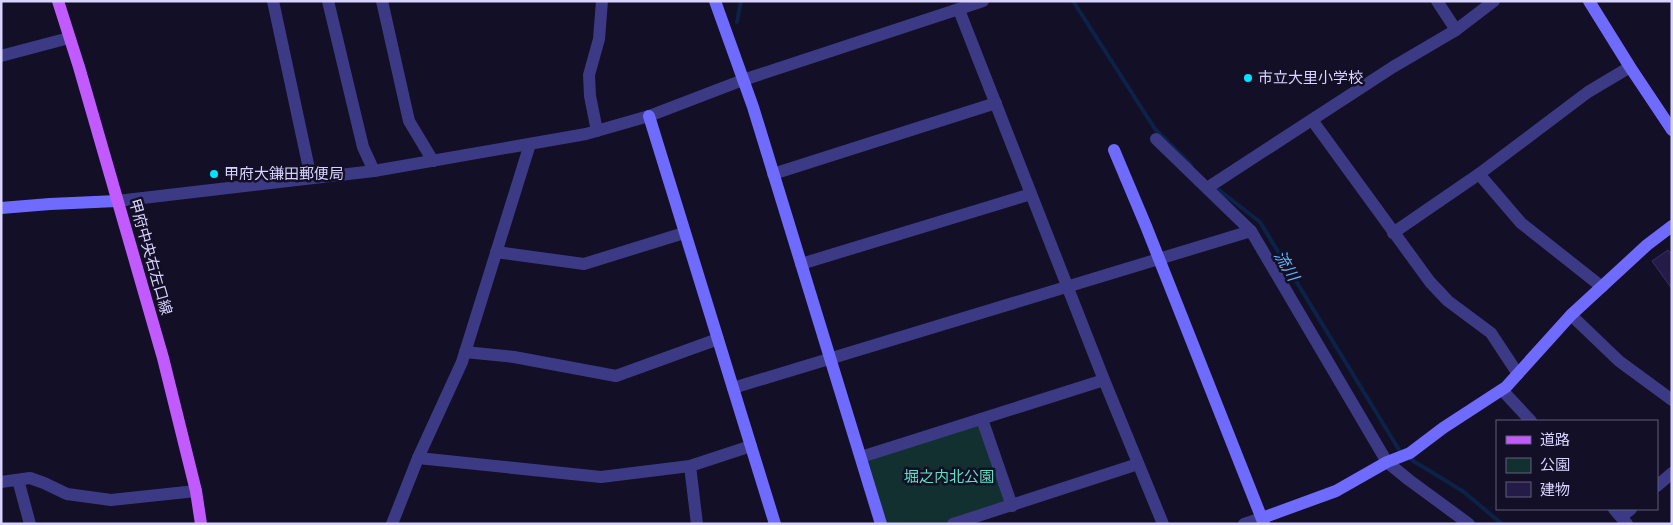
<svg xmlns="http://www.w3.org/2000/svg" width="1673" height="525" viewBox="0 0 1673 525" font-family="'Alegreya Sans','Noto Sans JP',sans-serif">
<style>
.green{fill:#12302f}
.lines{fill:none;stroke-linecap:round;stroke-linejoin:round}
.stream{stroke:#0c2248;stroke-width:4}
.building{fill:#241b47;stroke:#3b2d73}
.street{stroke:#3d3a85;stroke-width:12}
.secondary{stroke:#6f6bff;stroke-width:12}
.primary{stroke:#c25bff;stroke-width:12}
.poi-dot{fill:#00e5ff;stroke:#130f26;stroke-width:2}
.labels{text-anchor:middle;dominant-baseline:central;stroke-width:5;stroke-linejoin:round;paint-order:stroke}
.poi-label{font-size:15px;fill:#d9d4ff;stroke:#130f26;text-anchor:start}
.street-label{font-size:15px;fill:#d9d4ff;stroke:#130f26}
.park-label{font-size:15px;fill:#5fe0c0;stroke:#130f26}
.water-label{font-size:16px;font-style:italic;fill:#62b6ff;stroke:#130f26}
</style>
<rect width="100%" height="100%" fill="#130f26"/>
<!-- green -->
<polygon class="green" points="982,419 1012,506 953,524 881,524 861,457"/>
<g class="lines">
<!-- stream -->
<g class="stream">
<polyline points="1073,1 1155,129 1191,165"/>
<polyline points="737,22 741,1"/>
<polyline points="1215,187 1260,222 1401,453"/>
<polyline points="1407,457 1464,492 1502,524"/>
</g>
</g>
<!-- building -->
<polygon class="building" points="1668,250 1672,255 1672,289 1652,261"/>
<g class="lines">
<!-- street -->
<g class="street">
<polyline points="273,1 311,178"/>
<polyline points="328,1 363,147 374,171"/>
<polyline points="382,1 409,121 433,161"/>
<polyline points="1437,1 1456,30"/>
<polyline points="959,10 1104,380 1163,524"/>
<polyline points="1,56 69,38"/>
<polyline points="1312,120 1430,282 1448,301 1491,333 1518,374"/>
<polyline points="597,131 590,96 589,75 599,39 602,1"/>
<polyline points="1156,139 1251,231 1387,462 1409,480 1469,524"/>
<polyline points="773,174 996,103"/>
<polyline points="1479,174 1521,223 1602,287"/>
<polyline points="1207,188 1393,67 1456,30 1494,1"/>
<polyline points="117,201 374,171 586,134 649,116 743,80 983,1"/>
<polyline points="1393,233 1479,174 1588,92 1630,67"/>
<polyline points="496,252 584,264 684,233"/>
<polyline points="801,264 1031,194"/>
<polyline points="1571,315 1619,361 1672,400"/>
<polyline points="465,352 514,357 616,376 718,339"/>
<polyline points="733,388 1251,231"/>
<polyline points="1502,390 1531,421"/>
<polyline points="982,419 1012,506"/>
<polyline points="861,457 1104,380"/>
<polyline points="418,458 601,477 690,466 751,446"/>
<polyline points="690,466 697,524"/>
<polyline points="18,480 30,524"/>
<polyline points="1,482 30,478 44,483 67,494 111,500 196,491"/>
<polyline points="1657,486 1672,473"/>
<polyline points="1614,509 1627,524"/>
<polyline points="1621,517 1631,509"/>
<polyline points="392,524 418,458 462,362 530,144"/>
<polyline points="953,524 1138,464"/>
<polyline points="1244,524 1262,518"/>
</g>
<!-- secondary -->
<g class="secondary">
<polyline points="715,1 753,107 881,524"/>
<polyline points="1589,1 1630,67 1672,130"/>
<polyline points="649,116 775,524"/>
<polyline points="1114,150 1146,226 1264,524"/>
<polyline points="1,208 50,204 117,201"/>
<polyline points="1262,518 1336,491 1387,462 1410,453 1443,428 1506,387 1571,315 1647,245 1672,226"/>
</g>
<!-- primary -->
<polyline class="primary" points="58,1 79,67 163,358 196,491 201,524"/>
</g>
<!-- markers -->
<g class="poi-dot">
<circle cx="1248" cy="78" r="5"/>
<circle cx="214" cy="174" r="5"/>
</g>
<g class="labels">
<!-- poi labels -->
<g class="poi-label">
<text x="1258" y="78">市立大里小学校</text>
<text x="224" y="174">甲府大鎌田郵便局</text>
</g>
<!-- street labels -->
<g class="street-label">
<text transform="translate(150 257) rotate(74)">甲府中央右左口線</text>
</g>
<!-- park labels -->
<g class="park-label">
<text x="949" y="477">堀之内北公園</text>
</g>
<!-- water labels -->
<g class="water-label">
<text transform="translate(1286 266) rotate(59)">流川</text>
</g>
</g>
<!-- border -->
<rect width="1673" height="525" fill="none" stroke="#d9d4ff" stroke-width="5"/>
<!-- legend -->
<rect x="1496" y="420" width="162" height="90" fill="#130f26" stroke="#625e7d"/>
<rect x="1506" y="436" width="25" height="8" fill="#c25bff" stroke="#625e7d"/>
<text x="1540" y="445" font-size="15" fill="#d9d4ff">道路</text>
<rect x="1506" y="458" width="25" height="15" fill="#12302f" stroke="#625e7d"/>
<text x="1540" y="470" font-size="15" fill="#d9d4ff">公園</text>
<rect x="1506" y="482" width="25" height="15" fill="#241b47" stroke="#625e7d"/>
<text x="1540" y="495" font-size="15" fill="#d9d4ff">建物</text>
</svg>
